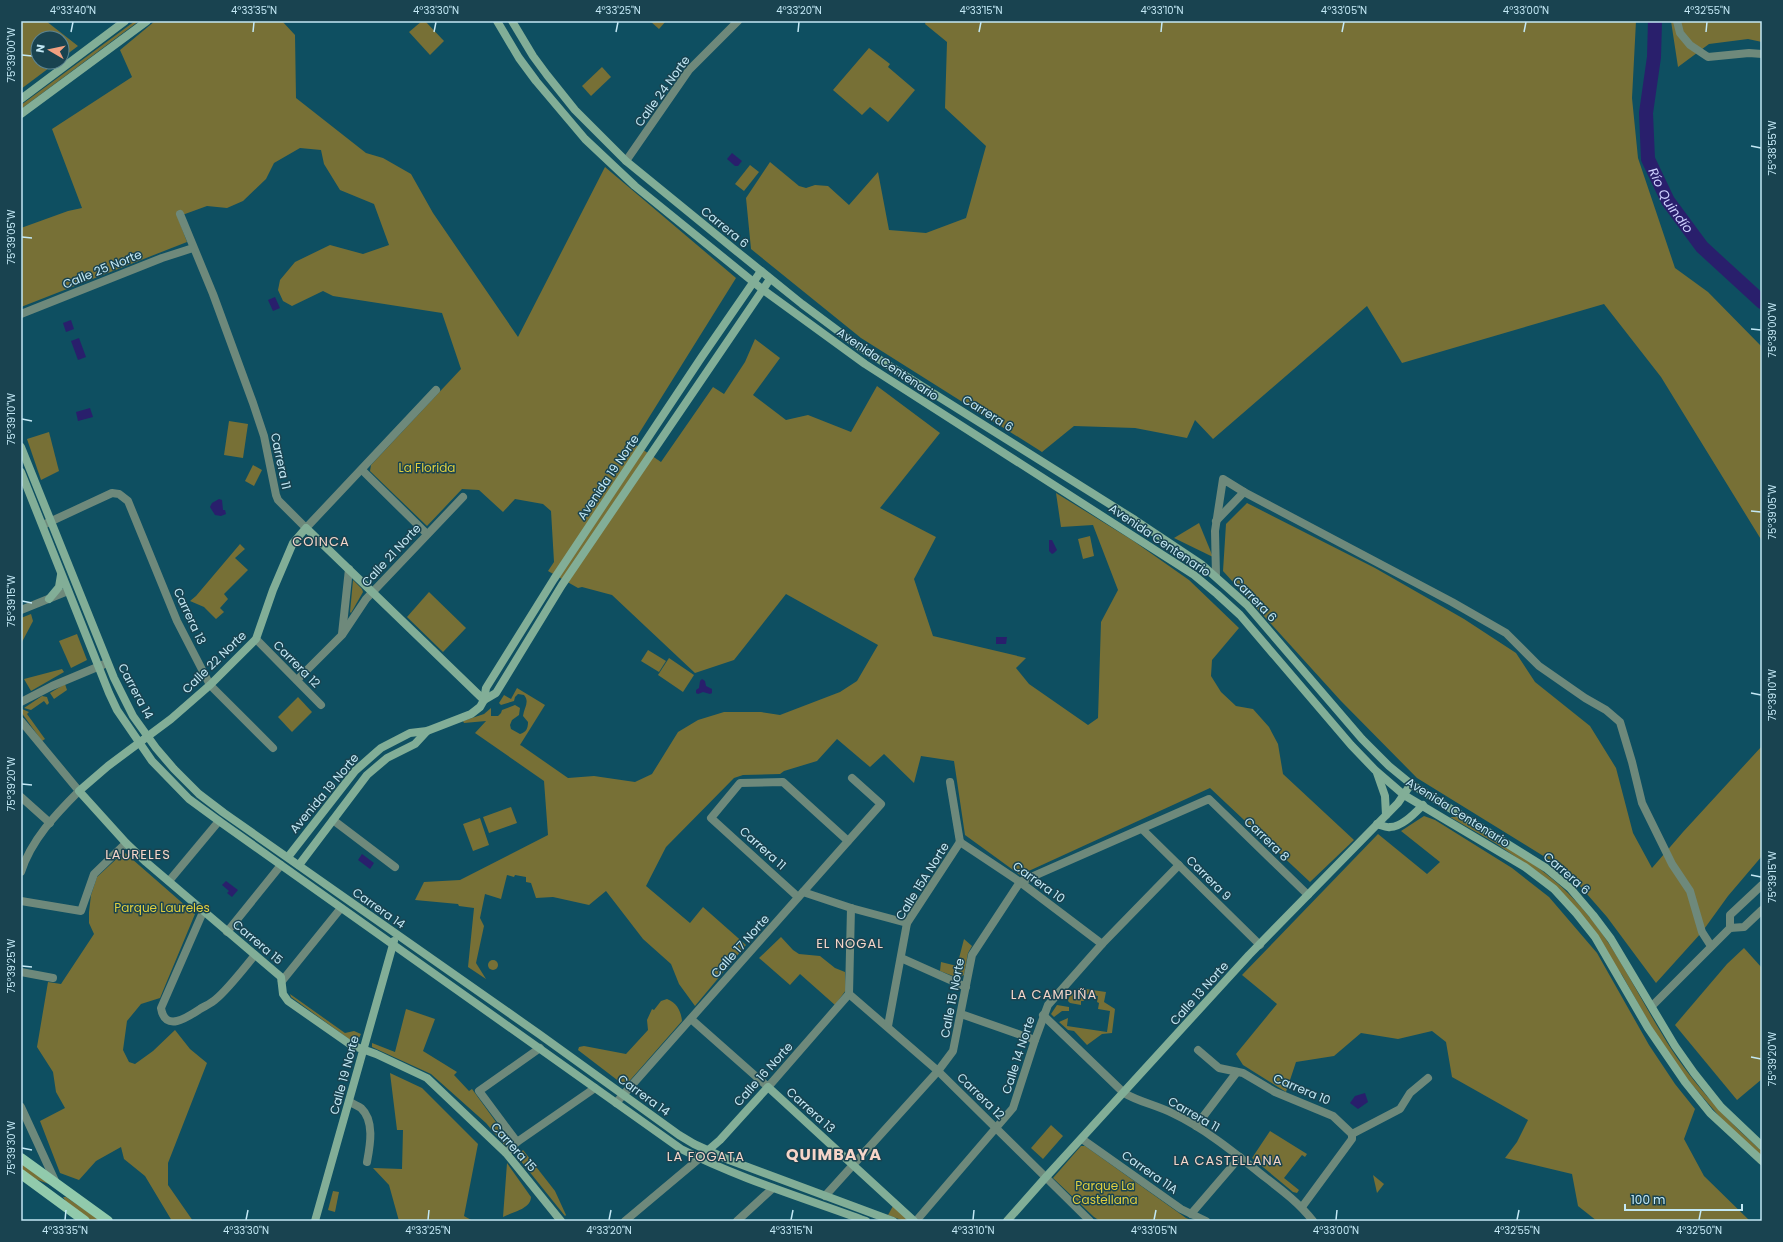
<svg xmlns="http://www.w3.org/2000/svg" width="1783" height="1242" viewBox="0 0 1783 1242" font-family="Poppins,sans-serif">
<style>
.green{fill:#777036}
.water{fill:#291f6c}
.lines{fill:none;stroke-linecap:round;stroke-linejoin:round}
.river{stroke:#291f6c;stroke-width:14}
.street{stroke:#6e897b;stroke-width:8}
.secondary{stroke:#82ae97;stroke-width:8}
.primary{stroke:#91caac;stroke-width:10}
.ticks{fill:none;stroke:#c3e8f5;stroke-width:1.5}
.labels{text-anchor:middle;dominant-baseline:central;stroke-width:3;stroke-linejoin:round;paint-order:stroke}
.street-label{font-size:12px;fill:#c3e8f5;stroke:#194350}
.park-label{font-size:12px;fill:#e1cf3e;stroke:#194350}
.water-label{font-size:13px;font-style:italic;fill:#ced1ff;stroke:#194350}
.neighbourhood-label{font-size:13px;letter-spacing:1px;fill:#f6d5c9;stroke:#194350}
.district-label{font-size:16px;font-weight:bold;letter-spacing:1px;fill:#f6d5c9;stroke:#194350}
.neatline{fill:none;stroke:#c3e8f5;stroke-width:1.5}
.ticks-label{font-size:10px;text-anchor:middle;fill:#c3e8f5}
</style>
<rect width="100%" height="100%" fill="#0e4f61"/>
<!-- green -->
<g class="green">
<polygon points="21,21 46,21 78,46 62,58 62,38 38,38 38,62 57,62 21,89"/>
<polygon points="135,21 139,21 21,109 21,105"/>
<path d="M155 21H282L295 35 296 98 366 153 383 158 411 174 433 213 518 337 605 167 736 278 633 443 661 462 713 387 724 394 745 362 755 339 780 358 753 395 786 420 808 415 851 432 877 386 940 433 880 508 936 537 914 579 933 636 1026 658 1016 668 1029 684 1088 725 1098 718 1101 622 1118 590 1093 525 1061 527 1056 493 1132 540 1189 580 1239 628 1212 660 1211 676 1221 692 1236 706 1253 709 1269 727 1278 744 1283 774 1354 840 1310 882 1210 788 1020 875 965 835 954 761 921 756 914 783 884 754 870 767 837 739 817 761 784 771 780 774 743 775 734 778 666 847 646 886 690 923 703 907 746 945 695 1006 679 984 671 964 643 939 606 891 589 905 553 897 536 898 531 883 526 882V877L515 875 514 877 507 875 501 899 485 894 480 918 484 926 476 963 486 979 468 967 474 908 459 906 458 904 415 900 424 882 460 880 548 835 544 781 475 733 486 721 464 723 463 721 484 714 491 708V716H498L501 713 502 710 515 705 520 708 519 715 512 720 510 725 511 729 520 734C526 732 528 729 528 722L523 716C524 708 530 702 524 695L518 694 515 697 514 701 501 705 499 703 504 695 511 699 517 688 545 705 520 745 522 746 568 778 594 776 635 782 652 774 678 732 698 720 724 712H761L780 715 840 692 857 681 878 645 786 594 734 660 695 673 612 595 582 587 578 588 548 571 554 562 551 511 543 504 515 499 503 512 479 490 462 489 427 526 370 471 371 465 461 369 442 313 333 296 323 291 292 306 283 301 278 290 280 280 295 262 330 245 363 254 389 245 374 204 340 190 324 164 321 150 300 148 274 163 266 179 243 201 227 208 207 206 185 214 177 215 187 242 21 307V228L68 211 82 208 52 129 132 77 120 50Z"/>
<polygon points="422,21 425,21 444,41 430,55 409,32"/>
<polygon points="650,21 666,21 659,29"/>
<polygon points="926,21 1636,21 1632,98 1638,158 1675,268 1708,292 1762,347 1762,541 1661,377 1604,304 1402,363 1367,306 1213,439 1195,420 1187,438 1135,428 1074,426 1042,452 861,338 751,249 746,198 770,162 799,186 806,188 815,185 828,186 849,205 878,172 889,230 926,233 966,218 986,146 945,108 947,42 925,24"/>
<polygon points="1671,21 1762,21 1762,42 1748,39 1709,44 1678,67"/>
<polygon points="869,48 890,64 888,67 915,90 888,122 870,107 862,115 833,90"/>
<polygon points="602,67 611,77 591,96 582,86"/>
<polygon points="750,165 759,172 744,191 735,184"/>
<polygon points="229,421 248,424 243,458 224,455"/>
<polygon points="49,432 59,471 41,480 27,439"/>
<polygon points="253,465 262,470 254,486 245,481"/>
<polygon points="1247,503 1375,568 1464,619 1516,653 1535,682 1590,726 1616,768 1633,833 1652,868 1683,832 1762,746 1762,856 1728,896 1702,932 1656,983 1607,917 1566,870 1417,778 1341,701 1223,571 1226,524"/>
<polygon points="1199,523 1213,557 1174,538"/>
<polygon points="1090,536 1094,556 1083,559 1078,539"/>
<polygon points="240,544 245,549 235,558 248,570 224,594 228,599 220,608 224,612 216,619 204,607 190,601 196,596"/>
<polygon points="353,580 362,589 363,592 351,613 350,612"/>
<polygon points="429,592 466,628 443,652 407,617"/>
<polygon points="31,614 33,621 21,644 21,618"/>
<polygon points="77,634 87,660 71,668 59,641"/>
<polygon points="648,650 666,661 659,672 641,661"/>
<polygon points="669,658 694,675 683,692 658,675"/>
<polygon points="62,669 64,672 31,691 24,679"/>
<polygon points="65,684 67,690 54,699 50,693"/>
<polygon points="42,696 47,697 49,703 47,705 44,701 31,710 24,708"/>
<polygon points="298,697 312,712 292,732 278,717"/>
<polygon points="22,709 29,712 27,714 45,739 42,741 21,712"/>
<polygon points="511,807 517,823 489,833 483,817"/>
<polygon points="1424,816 1435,820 1512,868 1549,897 1597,953 1649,1045 1675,1084 1695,1109 1684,1139 1704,1176 1750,1221 1597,1221 1578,1206 1572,1174 1505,1158 1517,1142 1528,1120 1452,1077 1446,1042 1432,1031 1398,1039 1361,1033 1334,1056 1296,1062 1286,1092 1243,1065 1236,1054 1277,1004 1242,975 1378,834 1427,874 1440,862 1401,831"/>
<path d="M1450 817H1458C1502 844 1548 868 1582 908 1615 945 1636 992 1662 1034 1687 1077 1724 1118 1762 1151V1158L1731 1130 1682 1073 1657 1037 1622 975 1542 875 1495 843Z"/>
<polygon points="480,818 489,845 473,851 463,824"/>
<polygon points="124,852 195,914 160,998 141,1004 127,1021 123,1050 129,1062 135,1064 153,1051 175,1030 190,1049 207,1063 168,1163 168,1185 193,1221 172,1221 145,1176 124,1159 121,1147 96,1161 79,1180 60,1173 40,1121 65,1108 56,1092 53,1072 37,1047 48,982 61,984 94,934 89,923 89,912 91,895 97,877"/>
<polygon points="781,937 793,950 799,954 820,956 835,968 845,972 846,990 835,1005 800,974 790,985 759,958"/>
<polygon points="964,939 972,946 968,953 964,975 958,978 940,971 941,962 957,966"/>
<polygon points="1744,948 1762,968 1762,1079 1737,1100 1675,1025 1727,964"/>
<circle cx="493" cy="965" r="5"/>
<polygon points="1079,988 1106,992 1104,1002 1115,1009 1112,1033 1102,1034 1087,1045 1074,1031 1068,1030 1059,1022 1068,1018 1067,1026 1107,1032 1110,1011 1098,1009 1099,1003 1097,1002 1098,996 1085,994 1084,1001 1081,1001 1081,1005 1070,1003 1068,1001 1069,997"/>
<polygon points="290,994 345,1033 354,1031 361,1034 358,1040 349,1039 291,997"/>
<path d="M667 999C677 1003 681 1011 682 1021L625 1086 578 1050 579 1047 584 1046 626 1054 648 1030 647 1020 652 1009 654 1010 661 1001Z"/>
<polygon points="1057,1005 1069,1007 1069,1011 1062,1011 1054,1017 1051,1014"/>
<polygon points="406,1009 435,1019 423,1051 457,1072 454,1075 469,1091 472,1089 509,1140 506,1147 486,1123 431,1074 372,1047 372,1043 395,1052"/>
<polygon points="390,1073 422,1088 478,1144 464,1216 473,1221 399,1221 389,1185 373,1168 402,1169 403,1130 397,1130"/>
<polygon points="1051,1125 1063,1136 1043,1159 1031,1148"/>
<polygon points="1270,1131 1307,1154 1305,1157 1302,1155 1284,1178 1299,1190 1297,1193 1293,1192 1252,1158"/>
<polygon points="1081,1146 1085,1146 1186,1218 1193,1221 1100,1221 1094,1217 1053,1178"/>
<polygon points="523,1150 555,1191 566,1215 565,1216 520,1160 519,1154"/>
<polygon points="21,1163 49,1184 35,1179 21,1169"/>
<path d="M507 1163 531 1197C531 1209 512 1212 503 1217Z"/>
<polygon points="1373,1175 1384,1184 1377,1193"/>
<polygon points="333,1191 339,1192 335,1212 328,1210"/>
<polygon points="63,1197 66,1197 101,1221 92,1221 66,1202"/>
<polygon points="893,1206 909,1221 904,1221 888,1215"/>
</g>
<!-- water -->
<g class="water">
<polygon points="732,153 742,161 738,166 735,166 727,159"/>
<polygon points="275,297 280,308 273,311 268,300"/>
<polygon points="71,320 74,329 66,332 63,323"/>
<polygon points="79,338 86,357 78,360 71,341"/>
<polygon points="90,408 93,417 78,421 76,412"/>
<polygon points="219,499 222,500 223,510 225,510 226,514 221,516 215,515 210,507 212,503"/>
<polygon points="1049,540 1052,540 1057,550 1054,553 1052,554 1049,551"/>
<polygon points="996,637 1007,637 1006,644 996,644"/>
<polygon points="702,679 705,681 706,686 712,689 712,693 710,694 703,692 698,694 696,693 696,690 699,688 700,681"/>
<polygon points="362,854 374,863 370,869 358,860"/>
<polygon points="226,881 238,890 232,897 227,893 229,891 222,885"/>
<polygon points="1365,1093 1368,1102 1358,1109 1350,1103 1355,1096"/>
</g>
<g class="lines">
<!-- river -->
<path class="river" id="s1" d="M1655 21 1654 57 1646 113 1648 159 1668 201 1702 247 1762 302"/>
<!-- street -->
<g class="street">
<polyline points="1677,21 1680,33 1690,45 1708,57 1749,53 1762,54"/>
<polyline points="626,161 689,70 738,21"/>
<polyline points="180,214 213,294 253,403 264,436 276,495 278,500 306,528 436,390"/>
<polyline points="21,314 162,258 193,248"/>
<polyline points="362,470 427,534"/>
<polyline points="1216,521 1244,492"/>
<polyline points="43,525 112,493 119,494 128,501 177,621 210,685 273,748"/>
<polyline points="1216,576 1215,531 1223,479 1244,492 1452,602 1506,633 1539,666 1585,698 1606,710 1620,722 1632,762 1642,803 1672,864 1690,891 1702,932 1711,946"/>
<polyline points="21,610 68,591"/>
<polyline points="342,634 349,569"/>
<polyline points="256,639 321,705"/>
<polyline points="297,680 342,635 366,599 463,497"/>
<polyline points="21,702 52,686 107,663"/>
<path d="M21 721 79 791C56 814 31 840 21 872"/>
<polyline points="950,782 960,842"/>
<polyline points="21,797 50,823"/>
<polyline points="333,820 395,867"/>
<polyline points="1142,829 1260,945"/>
<polyline points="960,842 1020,882 1102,944"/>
<polyline points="169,881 219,821"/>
<polyline points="803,892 851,908 907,923"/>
<polyline points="798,897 711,818 740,783 783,782 848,841"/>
<polyline points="21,901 81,911 94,874 126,843"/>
<path d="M203 912 161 1008C165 1033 188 1017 200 1009 205 1006 212 1003 216 999 229 988 244 968 255 955"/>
<polyline points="1730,928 1730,915 1762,885"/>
<polyline points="227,932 281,865"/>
<polyline points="901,958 966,987"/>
<polyline points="21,972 53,978"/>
<polyline points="282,981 341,908"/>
<polyline points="849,994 938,1071 1090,1221"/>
<polyline points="1652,1006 1730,928 1744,927 1762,910"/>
<polyline points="961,1014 1035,1040"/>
<path d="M1043 1015 1124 1093C1139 1102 1156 1105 1172 1113 1206 1129 1236 1154 1266 1178 1283 1191 1300 1204 1313 1221"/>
<polyline points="691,1019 768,1087 849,994 851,908"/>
<polyline points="888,1026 907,923 960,842"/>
<polyline points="1198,1050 1219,1068 1243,1073 1275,1092 1333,1116 1352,1134"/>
<path d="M350 1102C353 1104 358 1106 361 1108 375 1121 370 1146 367 1162"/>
<polyline points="616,1103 881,804 852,778"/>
<polyline points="21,1107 56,1183"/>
<polyline points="1196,1126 1237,1072"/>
<polyline points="1352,1134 1400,1109 1410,1093 1428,1078"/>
<polyline points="1082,1139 1181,1209 1206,1221"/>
<polyline points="517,1142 479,1091 540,1048"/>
<polyline points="506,1153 517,1142 595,1088"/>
<polyline points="825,1196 938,1071 953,1051 972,955 1020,882 1209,799 1308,895"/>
<polyline points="1302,1207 1352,1139 1352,1134"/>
<polyline points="1191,1214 1240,1157"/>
<polyline points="625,1221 700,1158"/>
<polyline points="737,1221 773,1188"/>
<polyline points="916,1221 1013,1108 1035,1040 1048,1005 1102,944 1179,865"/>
</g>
<!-- secondary -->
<g class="secondary">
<polyline points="497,21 519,58 536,81 585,139 635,186 762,289 865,364 1194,575 1217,594 1240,615 1351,745 1375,770 1404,795 1525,867 1554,889 1576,913 1595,937 1648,1028 1685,1082 1710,1113 1762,1161"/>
<polyline points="512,21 533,56 547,75 575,110 626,161 740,254 802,304 861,348 1135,520 1201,564 1247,605 1362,739 1389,766 1411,784 1546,868 1570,888 1593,915 1611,939 1675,1046 1694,1073 1721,1107 1762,1146"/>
<polyline points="21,99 125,21"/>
<polyline points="21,114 147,21"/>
<polyline points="21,447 114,678 133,716 156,748 174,769 199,794 224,813 539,1034 679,1135 694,1144 729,1160 893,1221"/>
<path d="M21 472 109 693 117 710 152 761 189 799 219 821 681 1149C740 1179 804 1198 866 1221"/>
<polyline points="49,599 59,587 61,575"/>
<polyline points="484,700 306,528 293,543 273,590 256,639 210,685 171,719 108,766 79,791 126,843 146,862 281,977 283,994 288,1001 351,1045 376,1054 427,1078 506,1153 561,1221"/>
<polyline points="484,700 496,693 562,585 770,279"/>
<polyline points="1377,773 1385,796 1386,815"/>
<path d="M1377 824C1381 825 1386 828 1390 827 1402 827 1415 813 1423 805"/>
<polyline points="288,857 355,771 373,755 381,748 410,733 427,731 471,714 480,707 484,700 486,688 554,579 701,358 761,271"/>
<polyline points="299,865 367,775 387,758 415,744 427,731"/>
<polyline points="705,1153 720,1140 768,1087 914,1221"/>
<polyline points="315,1221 394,941"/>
<polyline points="1007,1221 1046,1177 1249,955 1398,803 1411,784"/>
</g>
<!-- primary -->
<g class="primary">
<polyline points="21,1158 108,1221"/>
<polyline points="21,1174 85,1221"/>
</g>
</g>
<!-- ticks -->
<path class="ticks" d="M71 32 73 22M253 32 254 22M434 32 436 22M616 32 618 22M798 32 799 22M979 32 981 22M1161 32 1162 22M1342 32 1344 22M1524 32 1526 22M1706 32 1707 22M22 55 32 56M1751 146 1761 148M22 237 32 238M1751 329 1761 330M22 419 32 421M1751 511 1761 512M22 601 32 603M1751 693 1761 695M22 784 32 785M1751 875 1761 877M22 966 32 967M1751 1057 1761 1059M22 1148 32 1150M65 1220 66 1210M246 1220 248 1210M428 1220 429 1210M609 1220 611 1210M791 1220 793 1210M973 1220 974 1210M1154 1220 1156 1210M1336 1220 1337 1210M1517 1220 1519 1210M1699 1220 1701 1210"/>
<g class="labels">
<!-- street labels -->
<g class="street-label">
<text transform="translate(662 91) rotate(-54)">Calle 24 Norte</text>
<text transform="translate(725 227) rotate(39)">Carrera 6</text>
<text transform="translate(102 269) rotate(-22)">Calle 25 Norte</text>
<text transform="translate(888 364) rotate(34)">Avenida Centenario</text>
<text transform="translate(988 413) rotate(32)">Carrera 6</text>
<text transform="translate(281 461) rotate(78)">Carrera 11</text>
<text transform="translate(608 477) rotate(-56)">Avenida 19 Norte</text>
<text transform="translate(1160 540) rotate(34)">Avenida Centenario</text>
<text transform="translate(391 555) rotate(-47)">Calle 21 Norte</text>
<text transform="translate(1255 599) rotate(46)">Carrera 6</text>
<text transform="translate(190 616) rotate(65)">Carrera 13</text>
<text transform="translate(214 662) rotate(-44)">Calle 22 Norte</text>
<text transform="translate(297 664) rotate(45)">Carrera 12</text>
<text transform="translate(136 691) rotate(62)">Carrera 14</text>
<text transform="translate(324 793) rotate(-50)">Avenida 19 Norte</text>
<text transform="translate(1458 812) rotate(32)">Avenida Centenario</text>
<text transform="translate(1267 839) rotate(44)">Carrera 8</text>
<text transform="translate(763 848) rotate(42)">Carrera 11</text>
<text transform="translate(1567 873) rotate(41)">Carrera 6</text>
<text transform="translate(1209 878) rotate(45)">Carrera 9</text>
<text transform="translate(922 881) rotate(-58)">Calle 15A Norte</text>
<text transform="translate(1039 882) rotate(36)">Carrera 10</text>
<text transform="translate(379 908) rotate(35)">Carrera 14</text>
<text transform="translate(258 942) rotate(40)">Carrera 15</text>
<text transform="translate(740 946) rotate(-48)">Calle 17 Norte</text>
<text transform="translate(1199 993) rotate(-48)">Calle 13 Norte</text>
<text transform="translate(952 998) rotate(-79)">Calle 15 Norte</text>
<text transform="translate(1018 1055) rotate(-72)">Calle 14 Norte</text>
<text transform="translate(763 1074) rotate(-48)">Calle 16 Norte</text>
<text transform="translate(344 1075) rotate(-75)">Calle 19 Norte</text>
<text transform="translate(1302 1089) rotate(23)">Carrera 10</text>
<text transform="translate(644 1095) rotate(36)">Carrera 14</text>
<text transform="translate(981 1096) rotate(44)">Carrera 12</text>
<text transform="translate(811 1110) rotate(42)">Carrera 13</text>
<text transform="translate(1194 1114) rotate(30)">Carrera 11</text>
<text transform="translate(514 1147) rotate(48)">Carrera 15</text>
<text transform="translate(1150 1172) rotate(35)">Carrera 11A</text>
</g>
<!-- park labels -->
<g class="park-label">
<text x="427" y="467">La Florida</text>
<text x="162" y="907">Parque Laureles</text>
<text x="1105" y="1185">Parque La<tspan x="1105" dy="14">Castellana</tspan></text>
</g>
<!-- water labels -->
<g class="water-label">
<text stroke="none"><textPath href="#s1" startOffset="186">Río Quindío</textPath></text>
</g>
<!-- neighbourhood labels -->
<g class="neighbourhood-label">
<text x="321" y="541">COINCA</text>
<text x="138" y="854">LAURELES</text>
<text x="850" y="943">EL NOGAL</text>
<text x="1054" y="994">LA CAMPIÑA</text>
<text x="706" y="1156">LA FOGATA</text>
<text x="1228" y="1160">LA CASTELLANA</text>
</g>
<!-- district labels -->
<g class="district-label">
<text x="834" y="1154">QUIMBAYA</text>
</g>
</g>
<!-- border -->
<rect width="1783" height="1242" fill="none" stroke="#194350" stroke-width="44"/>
<!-- north arrow -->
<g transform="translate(50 50) rotate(279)"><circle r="19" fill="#194350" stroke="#5d8592"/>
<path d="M0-3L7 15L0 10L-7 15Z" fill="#f2a080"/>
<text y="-6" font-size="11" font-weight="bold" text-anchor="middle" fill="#c3e8f5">N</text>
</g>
<!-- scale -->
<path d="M1625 1204v6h117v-6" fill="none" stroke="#c3e8f5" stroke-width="2"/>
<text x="1631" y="1204" font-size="12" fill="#c3e8f5" stroke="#194350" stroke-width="3" paint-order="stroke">100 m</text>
<rect x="22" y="22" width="1739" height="1198" class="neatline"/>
<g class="ticks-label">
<text x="73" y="14">4°33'40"N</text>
<text x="254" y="14">4°33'35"N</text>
<text x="436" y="14">4°33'30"N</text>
<text x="618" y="14">4°33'25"N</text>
<text x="799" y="14">4°33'20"N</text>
<text x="981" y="14">4°33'15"N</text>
<text x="1162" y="14">4°33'10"N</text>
<text x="1344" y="14">4°33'05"N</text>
<text x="1526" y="14">4°33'00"N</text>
<text x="1707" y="14">4°32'55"N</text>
<text transform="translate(11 55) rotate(-90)" y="4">75°39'00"W</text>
<text transform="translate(1772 148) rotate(-90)" y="4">75°38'55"W</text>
<text transform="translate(11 237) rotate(-90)" y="4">75°39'05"W</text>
<text transform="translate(1772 330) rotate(-90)" y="4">75°39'00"W</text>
<text transform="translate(11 419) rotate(-90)" y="4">75°39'10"W</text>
<text transform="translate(1772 512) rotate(-90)" y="4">75°39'05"W</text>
<text transform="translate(11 601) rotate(-90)" y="4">75°39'15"W</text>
<text transform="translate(1772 695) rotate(-90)" y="4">75°39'10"W</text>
<text transform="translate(11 784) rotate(-90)" y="4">75°39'20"W</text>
<text transform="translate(1772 877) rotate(-90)" y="4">75°39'15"W</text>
<text transform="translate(11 966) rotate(-90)" y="4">75°39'25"W</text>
<text transform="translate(1772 1059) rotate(-90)" y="4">75°39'20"W</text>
<text transform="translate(11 1148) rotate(-90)" y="4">75°39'30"W</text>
<text x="65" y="1234">4°33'35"N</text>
<text x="246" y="1234">4°33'30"N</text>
<text x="428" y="1234">4°33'25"N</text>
<text x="609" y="1234">4°33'20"N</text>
<text x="791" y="1234">4°33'15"N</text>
<text x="973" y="1234">4°33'10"N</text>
<text x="1154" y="1234">4°33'05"N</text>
<text x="1336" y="1234">4°33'00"N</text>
<text x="1517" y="1234">4°32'55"N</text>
<text x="1699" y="1234">4°32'50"N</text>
</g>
</svg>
